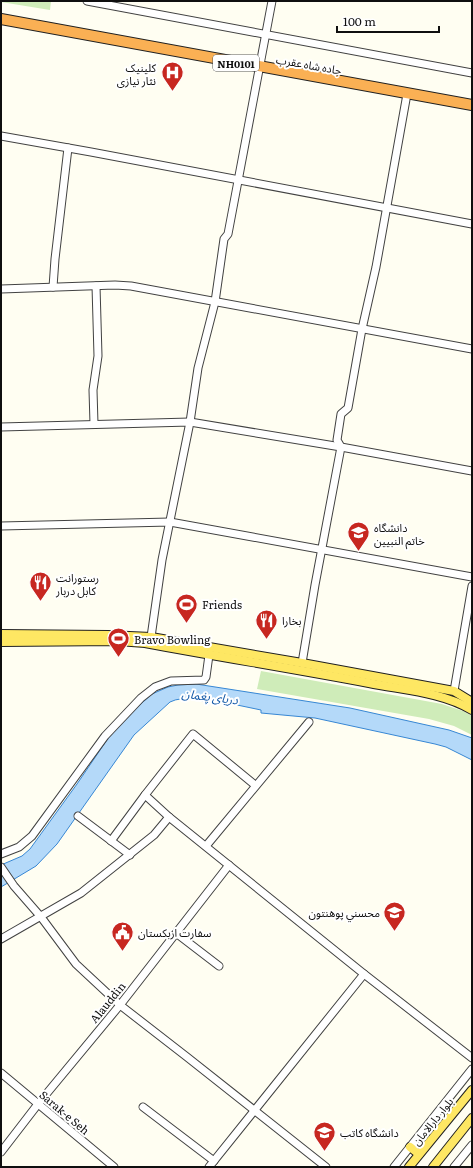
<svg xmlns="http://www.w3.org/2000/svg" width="473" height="1168" viewBox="0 0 473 1168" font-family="Literata,'Noto Sans Arabic',serif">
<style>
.green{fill:#cfecb9}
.water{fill:#b4d9f9;stroke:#3787d4}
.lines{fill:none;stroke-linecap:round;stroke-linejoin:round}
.minor-casing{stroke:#424242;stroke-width:9}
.major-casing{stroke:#202020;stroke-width:10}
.highway-casing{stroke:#202020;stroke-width:12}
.minor{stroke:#fff;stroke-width:7}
.major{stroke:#fee763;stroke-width:8}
.highway{stroke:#fab054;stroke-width:10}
.labels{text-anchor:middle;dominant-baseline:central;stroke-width:4;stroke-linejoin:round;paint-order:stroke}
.shield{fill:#fff;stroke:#575757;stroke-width:1}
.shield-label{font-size:10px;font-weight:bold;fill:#0f0f0f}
.street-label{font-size:11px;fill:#0f0f0f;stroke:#fff}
.poi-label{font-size:11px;fill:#0f0f0f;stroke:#fff;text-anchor:start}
.water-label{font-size:12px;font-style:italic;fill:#1259a8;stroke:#fff}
</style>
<rect width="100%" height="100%" fill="#fffef2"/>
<!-- green -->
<g class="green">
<polygon points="1,1 51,1 50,10 1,2"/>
<polygon points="261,671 442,704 463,711 472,716 472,735 454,726 429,719 257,689"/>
</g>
<!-- water -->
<path class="water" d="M196 684 350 708 449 730 472 738V760L446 747 435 744 315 718 261 713V710L218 701 215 703C200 701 184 695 170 702L134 735 57 844 36 866 1 887V865L22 856 30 849 77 784 113 731 135 709 152 694 168 687 178 685Z"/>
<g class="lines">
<defs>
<g id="minor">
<polyline points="87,1 472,73"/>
<polyline points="1,136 91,152 472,224"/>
<polyline points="53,287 55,259 68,148"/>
<polyline points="1,289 115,285 131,286 472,349"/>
<polyline points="94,424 93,390 98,356 96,286"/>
<polyline points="1,427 190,422 341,447 472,471"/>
<polyline points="1,526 170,522 472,577"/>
<polyline points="151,637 162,560 190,422 198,368 215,302 224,239 228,234 272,1"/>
<polyline points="302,663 315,585 341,447 337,440 341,414 348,408 362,329 376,267 407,94"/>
<polyline points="454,691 472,586"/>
<polyline points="145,795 169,817 364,974 472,1058"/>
<polyline points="78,816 130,855"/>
<polyline points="111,841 145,795 193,734 255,785"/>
<polyline points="206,846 309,722"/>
<polyline points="1,854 19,847 32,836 105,736 141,698 155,687 171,681 204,680 206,677 209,655"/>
<polyline points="1,867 14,886 41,917 76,964 120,1005 187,1057 326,1167"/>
<polyline points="176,933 219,966"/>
<polyline points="1,939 81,893 154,835 169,817"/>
<polyline points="1,1073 114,1167"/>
<polyline points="143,1107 214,1161"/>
<polyline points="1,1152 38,1104 120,1005 229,865"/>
<polyline points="209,1167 364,974"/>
<polyline points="394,1167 472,1069"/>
<polyline points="454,1167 472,1145"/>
</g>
<g id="major">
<polyline points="1,634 108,635 151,637 302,663 454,691 472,702"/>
<path d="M1 642 118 641 145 643C220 657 295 669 369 683 403 690 442 692 472 710"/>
<polyline points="410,1147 419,1154"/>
<polyline points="409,1167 472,1090"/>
<polyline points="433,1167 472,1118"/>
</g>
<polyline id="highway" points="1,19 472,105"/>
</defs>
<!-- minor casing -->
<use href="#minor" class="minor-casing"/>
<!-- major casing -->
<use href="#major" class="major-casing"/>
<!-- highway casing -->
<use href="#highway" class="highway-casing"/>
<!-- minor -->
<use href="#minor" class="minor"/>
<!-- major -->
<use href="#major" class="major"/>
<!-- highway -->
<use href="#highway" class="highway"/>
</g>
<!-- icons -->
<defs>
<symbol id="hospital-pin" viewBox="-11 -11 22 30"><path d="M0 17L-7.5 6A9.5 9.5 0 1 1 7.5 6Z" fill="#c72720" stroke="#fff"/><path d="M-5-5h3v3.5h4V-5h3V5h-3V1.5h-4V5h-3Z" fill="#fff"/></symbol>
<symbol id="university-pin" viewBox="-11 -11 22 30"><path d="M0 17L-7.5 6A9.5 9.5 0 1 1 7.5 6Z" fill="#c72720" stroke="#fff"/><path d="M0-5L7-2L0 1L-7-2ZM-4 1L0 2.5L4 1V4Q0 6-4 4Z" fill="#fff"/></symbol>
<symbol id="restaurant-pin" viewBox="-11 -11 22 30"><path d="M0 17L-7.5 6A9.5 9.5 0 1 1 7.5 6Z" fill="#c72720" stroke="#fff"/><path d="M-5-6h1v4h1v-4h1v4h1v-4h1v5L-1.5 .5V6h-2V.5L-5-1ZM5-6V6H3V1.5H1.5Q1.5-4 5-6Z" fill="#fff"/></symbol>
<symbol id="stadium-pin" viewBox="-11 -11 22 30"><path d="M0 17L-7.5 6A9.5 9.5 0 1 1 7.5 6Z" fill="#c72720" stroke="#fff"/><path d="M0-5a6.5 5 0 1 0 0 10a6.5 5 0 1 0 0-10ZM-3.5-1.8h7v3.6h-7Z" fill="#fff"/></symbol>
<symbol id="civic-pin" viewBox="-11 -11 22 30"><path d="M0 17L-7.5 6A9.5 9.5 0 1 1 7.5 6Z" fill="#c72720" stroke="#fff"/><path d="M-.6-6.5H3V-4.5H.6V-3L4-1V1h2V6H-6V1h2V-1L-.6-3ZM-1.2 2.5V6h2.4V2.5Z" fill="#fff"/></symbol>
</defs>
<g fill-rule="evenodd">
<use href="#hospital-pin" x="160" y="60" width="25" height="34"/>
<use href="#university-pin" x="346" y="520" width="25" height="34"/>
<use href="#restaurant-pin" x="28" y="570" width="25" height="34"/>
<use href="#stadium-pin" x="174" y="592" width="25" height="34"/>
<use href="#restaurant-pin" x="254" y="608" width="25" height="34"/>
<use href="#stadium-pin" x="106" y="626" width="25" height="34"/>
<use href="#university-pin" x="382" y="900" width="25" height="34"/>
<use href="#civic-pin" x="110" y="920" width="25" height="34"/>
<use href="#university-pin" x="312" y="1120" width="25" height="34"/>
</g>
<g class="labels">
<!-- shield labels -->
<rect class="shield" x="213" y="55" width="46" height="16" rx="3"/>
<g class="shield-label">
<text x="236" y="63">NH0101</text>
</g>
<!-- street labels -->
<g class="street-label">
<text transform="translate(309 64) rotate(10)">جاده شاه عقرب</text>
<text transform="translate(107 1002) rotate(-51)">Alauddin</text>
<text transform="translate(65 1112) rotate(40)">Sarak-e Seh</text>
<text transform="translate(432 1121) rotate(-51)">بلوار دارالامان</text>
</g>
<!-- poi labels -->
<g class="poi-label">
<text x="156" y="67" text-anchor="end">کلینیک<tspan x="156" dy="13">نثار نیازی</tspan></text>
<text x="374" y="527">دانشگاه<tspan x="374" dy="13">خاتم النبیین</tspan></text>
<text x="56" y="577">رستورانت<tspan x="56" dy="13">کابل دربار</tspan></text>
<text x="202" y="604">Friends</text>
<text x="282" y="620">بخارا</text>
<text x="134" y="639">Bravo Bowling</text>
<text x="380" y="912" text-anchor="end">محسني پوهنتون</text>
<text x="138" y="932">سفارت ازبکستان</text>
<text x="340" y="1132">دانشگاه کاتب</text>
</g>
<!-- water labels -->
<g class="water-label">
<text transform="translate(210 696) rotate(7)">دریای پغمان</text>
</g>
</g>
<!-- border -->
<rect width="473" height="1168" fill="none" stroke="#0f0f0f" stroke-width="4"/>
<!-- scale -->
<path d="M337 26v6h102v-6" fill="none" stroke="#0f0f0f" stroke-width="2"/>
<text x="343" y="26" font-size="12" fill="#0f0f0f" stroke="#ffffff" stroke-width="3" paint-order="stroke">100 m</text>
</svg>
